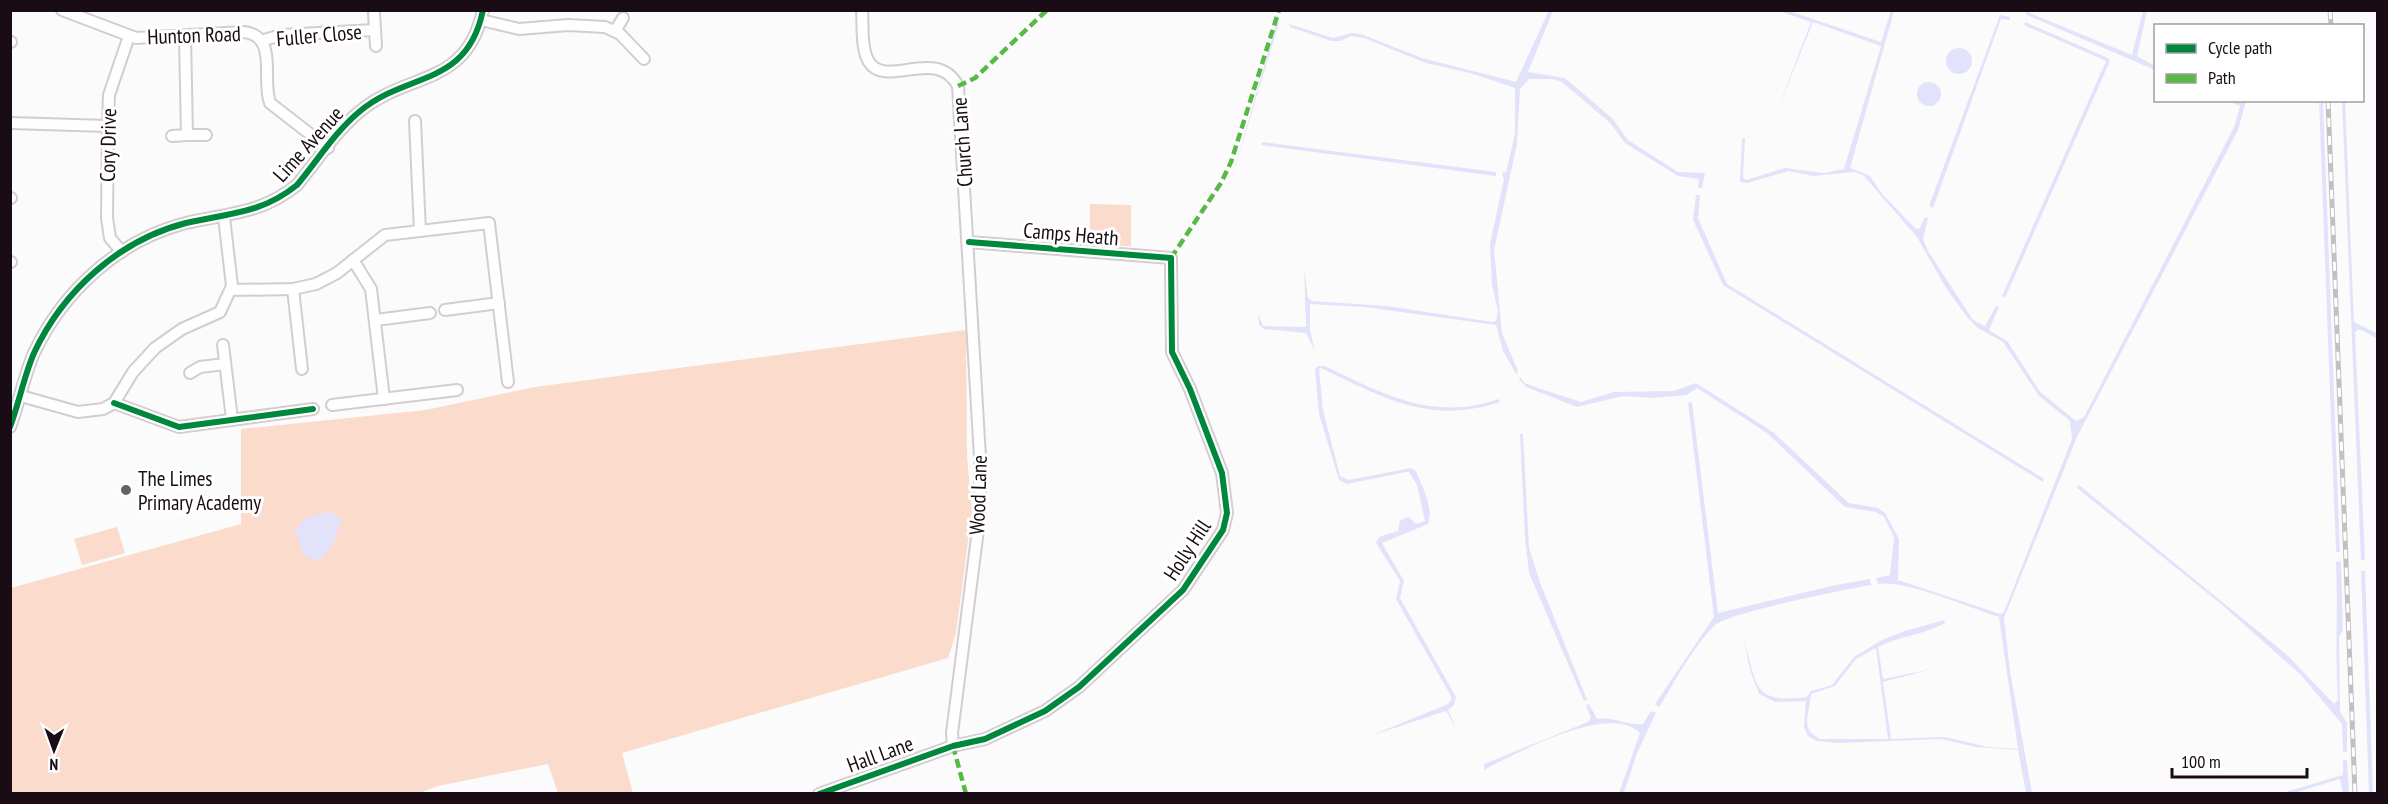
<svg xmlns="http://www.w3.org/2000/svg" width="2388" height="804" viewBox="0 0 2388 804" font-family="'PT Sans Narrow',sans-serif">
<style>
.green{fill:#fadbcc}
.water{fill:#e2e3fa;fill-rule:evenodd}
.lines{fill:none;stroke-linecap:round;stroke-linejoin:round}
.minor-casing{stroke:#d3cdd1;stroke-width:14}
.minor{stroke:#fefefe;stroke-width:10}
.rail-casing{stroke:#c2c0c1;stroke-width:5}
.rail{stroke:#fff;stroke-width:3;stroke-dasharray:9;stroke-linecap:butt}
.quiet{stroke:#58b947;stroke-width:4.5;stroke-dasharray:9 4.5;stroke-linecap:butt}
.cycleway-casing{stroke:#fff;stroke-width:10}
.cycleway{stroke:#00873e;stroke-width:6}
.poi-dot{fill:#686065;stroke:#fff;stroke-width:2}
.labels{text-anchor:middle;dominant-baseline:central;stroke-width:6;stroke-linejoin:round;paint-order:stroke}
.street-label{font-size:21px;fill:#190c14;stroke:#fff}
.poi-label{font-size:21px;fill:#190c14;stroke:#fff;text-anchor:start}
</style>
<rect width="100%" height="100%" fill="#fbfbfb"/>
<!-- green -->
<g class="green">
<polygon points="1090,204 1131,205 1131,246 1090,246"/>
<polygon points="966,330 967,456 972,511 956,633 948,658 622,753 633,793 558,793 548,764 438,786 419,793 11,794 11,588 241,524 241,429 426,410 535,387"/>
<polygon points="117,527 125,553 82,565 74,539"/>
</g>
<!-- water -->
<g class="water">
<polygon points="1549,10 1553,11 1528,72 1565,78 1613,119 1628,140 1678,172 1705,173 1702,188 1698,188 1699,179 1678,176 1625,143 1610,123 1562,82 1552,79 1529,79 1520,89 1517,144 1494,250 1502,333 1518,371 1516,374 1503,351 1496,325 1364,307 1310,304 1310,330 1315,351 1306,333 1264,329 1259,325 1258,314 1263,326 1306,327 1304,267 1308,298 1312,301 1387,306 1492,322 1496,321 1498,312 1492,285 1490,244 1504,179 1502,173 1506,172 1515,134 1515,88 1470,73 1426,63 1364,38 1351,36 1340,41 1331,41 1290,27 1289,24 1333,38 1352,33 1361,34 1422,58 1516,82"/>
<path d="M1779 11H1789L1881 42 1891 11H1894L1850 168 1870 176 1883 195 1915 228 1919 229 1925 217 1928 218 1923 239 1928 251 1973 320 1985 326 1996 306 1999 307 1989 330 2008 342 2040 392 2076 421 2084 417 2235 125 2240 106 2228 101H2246L2238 130 2077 437 2004 618 2010 671 2032 793H2026L2018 750 1976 747 1941 739 1838 743 1817 741 1808 736 1804 727 1806 701 1775 702 1759 694 1750 670 1744 641C1758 686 1752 704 1807 697L1811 691 1832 685 1854 657 1880 641 1905 631 1944 620 1945 623C1924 635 1899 636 1878 647L1883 679 1932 669 1883 682 1891 739 1945 737 1988 747 2018 749 1999 617C1970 608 1905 579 1878 584L1876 578 1890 575 1894 537 1884 517 1876 512 1845 507 1767 433 1697 388 1687 395 1650 398 1623 396 1577 407 1526 387 1519 379 1520 377 1525 383 1538 388 1581 402 1614 392 1674 391 1696 383 1773 432 1849 503 1878 508 1885 513 1899 539 1898 580 2000 614 2004 612 2072 439 2070 421 2039 396 2003 342 1978 328 1967 317 1946 288 1917 237 1863 175 1854 172 1813 176 1789 171 1747 183 1740 182 1742 138H1745L1743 177 1746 180 1785 168 1824 173 1844 169 1881 46 1813 22 1774 119 1811 22ZM1876 648 1888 739H1820C1799 728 1810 715 1811 694L1835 686 1856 659Z"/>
<polygon points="2025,11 2132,55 2143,11 2147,11 2137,56 2155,66 2155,70 2027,15"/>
<polygon points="2000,15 2010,17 2010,20 2001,19 1933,208 1929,206"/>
<polygon points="1277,22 1279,23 1228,191"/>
<polygon points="2025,22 2108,58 2110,61 2005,298 2002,296 2106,61 2024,25"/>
<circle cx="1959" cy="61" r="13"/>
<circle cx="1929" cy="94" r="12"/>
<polygon points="2319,101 2323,101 2340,552 2336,552"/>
<polygon points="2342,101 2345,101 2354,322 2378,334 2377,338 2359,329 2355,332 2365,560 2361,560"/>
<polygon points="1262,142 1496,172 1496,176 1261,145"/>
<polygon points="1696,195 1700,195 1698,218 1727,284 2044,479 2043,482 1723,285 1693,220"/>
<path d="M1318 366H1325C1383 394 1433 422 1499 399L1500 402C1429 425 1384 398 1321 368L1319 369 1323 410 1340 476 1349 480 1411 468 1415 470C1422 485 1434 508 1428 524L1382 543 1404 581 1400 598 1456 697 1454 705 1448 710 1456 728 1446 711 1370 736 1448 704 1452 698 1396 599 1400 581 1376 543 1379 537 1398 531 1400 520 1409 517 1416 524 1425 521 1417 485 1409 472H1406L1347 484 1339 480 1319 414 1315 369Z"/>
<path d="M1692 402 1718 613 1836 585 1870 579 1871 585C1847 589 1727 613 1714 626 1692 648 1676 680 1659 707L1655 704 1714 617 1688 403Z"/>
<polygon points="1520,434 1523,434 1529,548 1541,585 1587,700 1584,701 1529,573 1525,537"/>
<path d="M2079 485 2286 654 2334 704 2338 700C2335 653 2338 608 2336 562L2341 561 2343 630 2339 637 2340 711 2347 723V752H2343L2342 724 2301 675 2221 604 2077 488Z"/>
<path d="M329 512 341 518 335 540 323 558 313 560 304 555 295 532C302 517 314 515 329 512Z"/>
<polygon points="2361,571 2365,571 2373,793 2369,793"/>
<path d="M1589 704 1597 719C1614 716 1627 726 1643 724L1651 711 1656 713 1637 753 1624 793H1619L1640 733C1610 702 1516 753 1484 770V764L1588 722 1591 718 1586 705Z"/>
<polygon points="2343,760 2347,760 2349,793 2343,793 2340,779 2294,793 2282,793 2343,775"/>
</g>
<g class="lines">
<defs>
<g id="minor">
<path d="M62 10 136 38 244 32C279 36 261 79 270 103L328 148"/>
<path d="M862 10C863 25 861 50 869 62 886 89 937 46 958 86L980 457V514L952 733 953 746"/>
<polyline points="374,13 376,46"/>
<polyline points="481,20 519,29 568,25 605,27 620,34 644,59"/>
<polyline points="615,31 623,18"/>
<polyline points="185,36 187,135 206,135"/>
<polyline points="264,40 281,35 375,30"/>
<polyline points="10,42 11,42"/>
<polyline points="415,121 420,231"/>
<polyline points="10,123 108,126"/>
<polyline points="172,136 187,135"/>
<polyline points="10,198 11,198"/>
<polyline points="122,252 110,238 107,218 108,126 109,95 129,36"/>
<polyline points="353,260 371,289 384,399"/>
<polyline points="10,262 11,262"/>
<polyline points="293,289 302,369"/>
<polyline points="231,290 293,289 316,284 337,273 385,235 489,223 508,382"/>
<polyline points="445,310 499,303"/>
<polyline points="376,320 430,313"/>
<polyline points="223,345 232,419"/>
<polyline points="190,373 200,367 225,364"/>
<polyline points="21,396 78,412 103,409 114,403 133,372 155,348 182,329 220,312 232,286 224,217"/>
<polyline points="114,403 179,427 313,409"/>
<polyline points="332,405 457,390"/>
<path d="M10 427C19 403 24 376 34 353 63 291 119 240 186 223 229 213 261 214 297 185 317 161 335 132 359 112 407 71 467 88 483 10"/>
<polyline points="819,794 953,746 985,739 1045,711 1079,687 1183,590 1223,530 1227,513 1222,473 1190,389 1172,352 1171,258 969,242"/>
</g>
</defs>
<!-- minor casing -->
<use href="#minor" class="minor-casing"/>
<!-- minor -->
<use href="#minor" class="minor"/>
<defs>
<g id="rail">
<polyline points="2330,10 2331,26"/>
<polyline points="2328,100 2355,794"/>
</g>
</defs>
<!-- rail casing -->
<use href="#rail" class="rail-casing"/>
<!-- rail -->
<use href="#rail" class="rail"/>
<!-- quiet -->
<g class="quiet">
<polyline points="958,86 975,78 1047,10"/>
<polyline points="1171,258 1221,183 1231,162 1279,10"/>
<polyline points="953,746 966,794"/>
</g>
<defs>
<g id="cycleway">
<polyline points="114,403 179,427 313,409"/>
<path d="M10 427C19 403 24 376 34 353 63 291 119 240 186 223 229 213 261 214 297 185 317 161 335 132 359 112 407 71 467 88 483 10"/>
<polyline points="819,794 953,746 985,739 1045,711 1079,687 1183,590 1223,530 1227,513 1222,473 1190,389 1172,352 1171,258 969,242"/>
</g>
</defs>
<!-- cycleway casing -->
<use href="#cycleway" class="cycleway-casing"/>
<!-- cycleway -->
<use href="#cycleway" class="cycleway"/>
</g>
<!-- markers -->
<circle class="poi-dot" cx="126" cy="490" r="6"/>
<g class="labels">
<!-- street labels -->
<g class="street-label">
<text transform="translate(194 35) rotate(-2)">Hunton Road</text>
<text transform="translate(319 35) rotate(-5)">Fuller Close</text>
<text transform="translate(962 142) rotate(-94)">Church Lane</text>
<text transform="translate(308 144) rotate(-48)">Lime Avenue</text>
<text transform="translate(108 145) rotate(-89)">Cory Drive</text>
<text transform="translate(1071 234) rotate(5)">Camps Heath</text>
<text transform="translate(978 495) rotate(-88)">Wood Lane</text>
<text transform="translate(1187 550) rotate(-57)">Holly Hill</text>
<text transform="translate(880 754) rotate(-20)">Hall Lane</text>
</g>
<!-- poi labels -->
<g class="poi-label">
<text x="138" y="478">The Limes<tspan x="138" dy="24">Primary Academy</tspan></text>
</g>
</g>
<!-- border -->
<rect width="2388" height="804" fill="none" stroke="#190c14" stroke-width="24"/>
<!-- legend -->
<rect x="2154" y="24" width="210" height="78" fill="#ffffff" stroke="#a39ea1" stroke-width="1.5"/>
<rect x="2166" y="44" width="30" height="9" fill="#00873e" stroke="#a39ea1" stroke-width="1.5"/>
<text x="2208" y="54" font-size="18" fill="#190c14">Cycle path</text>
<rect x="2166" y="74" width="30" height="9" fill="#58b947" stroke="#a39ea1" stroke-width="1.5"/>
<text x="2208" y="84" font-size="18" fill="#190c14">Path</text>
<!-- north arrow -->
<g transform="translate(54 750) rotate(181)" stroke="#ffffff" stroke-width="4.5" paint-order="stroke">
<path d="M0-4.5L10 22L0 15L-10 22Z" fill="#190c14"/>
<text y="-9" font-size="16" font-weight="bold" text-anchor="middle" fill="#190c14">N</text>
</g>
<!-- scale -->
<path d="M2172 768v9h135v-9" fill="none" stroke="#190c14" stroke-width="3"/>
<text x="2181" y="768" font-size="18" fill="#190c14" stroke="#ffffff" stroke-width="4.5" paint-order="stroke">100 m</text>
</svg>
